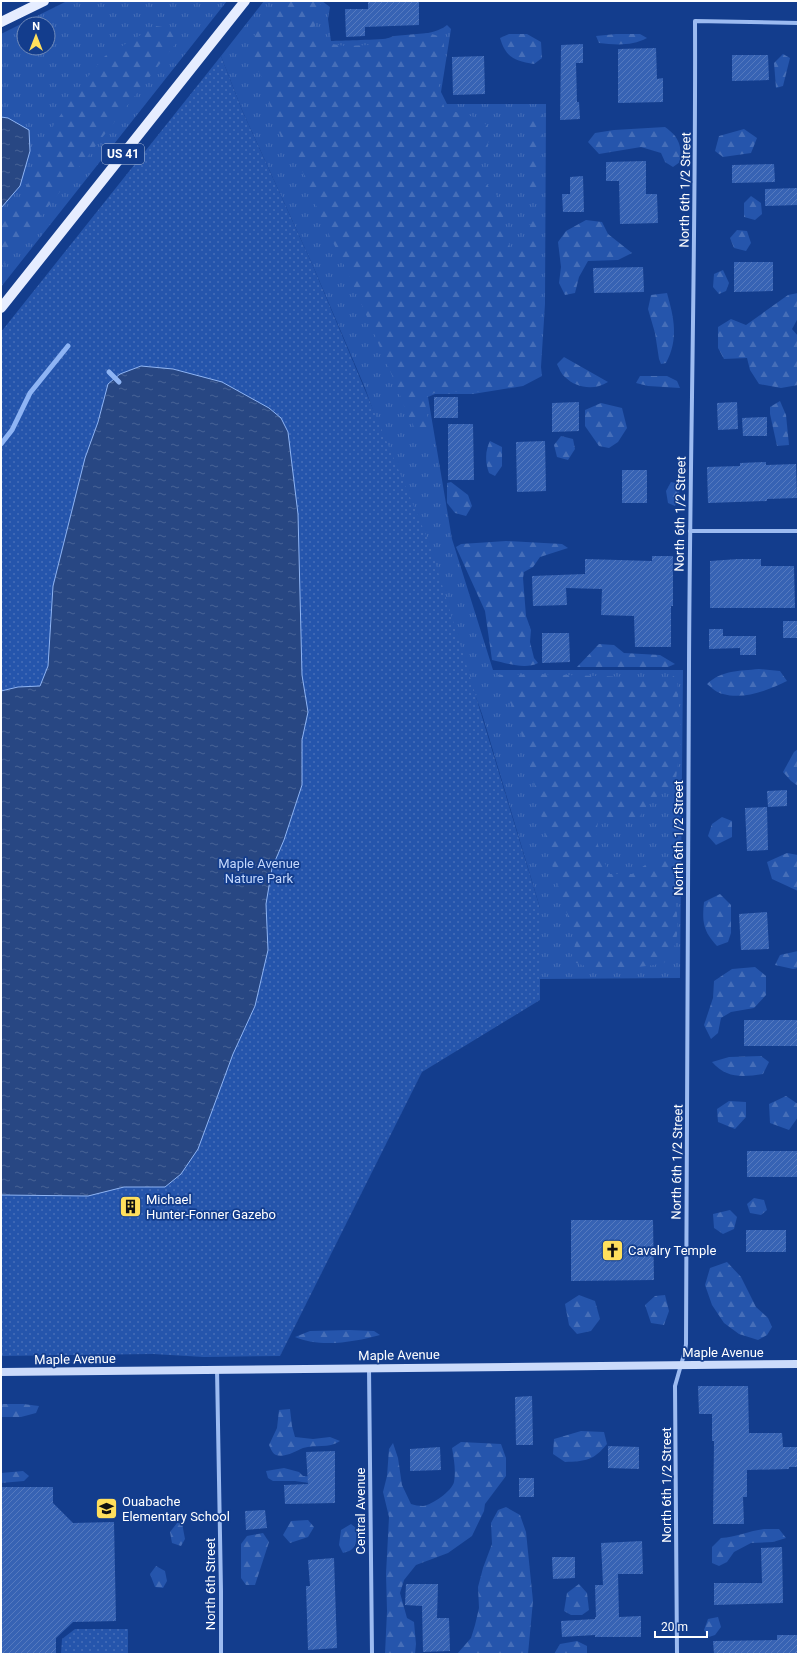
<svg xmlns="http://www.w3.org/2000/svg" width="799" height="1655" viewBox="0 0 799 1655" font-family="Roboto,sans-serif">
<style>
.grass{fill:url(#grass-tufts);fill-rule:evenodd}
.forest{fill:url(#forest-firs)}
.park{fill:url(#park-dots)}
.water{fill:url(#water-ripples);stroke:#8eb4f4}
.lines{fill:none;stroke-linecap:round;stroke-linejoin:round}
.stream{stroke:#8eb4f4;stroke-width:5}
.building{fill:url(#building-hatch)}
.street{stroke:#9cbbf1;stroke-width:4}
.secondary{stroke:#cbdbfb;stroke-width:8}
.primary{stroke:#e6edff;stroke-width:10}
.labels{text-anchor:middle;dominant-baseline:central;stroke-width:3.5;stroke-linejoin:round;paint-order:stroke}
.shield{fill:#133d8d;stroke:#b8c5dd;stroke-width:1}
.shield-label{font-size:12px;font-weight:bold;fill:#fff}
.street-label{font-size:13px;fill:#fff;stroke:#133d8d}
.park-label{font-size:13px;fill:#c3d7fc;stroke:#133d8d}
.poi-label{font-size:13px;fill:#fff;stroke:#133d8d;text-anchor:start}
</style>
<defs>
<pattern id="grass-tufts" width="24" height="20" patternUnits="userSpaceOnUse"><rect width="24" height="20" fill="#2555ac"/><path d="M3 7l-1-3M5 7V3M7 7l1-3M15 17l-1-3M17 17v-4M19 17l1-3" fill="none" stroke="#466eb8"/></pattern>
<pattern id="forest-firs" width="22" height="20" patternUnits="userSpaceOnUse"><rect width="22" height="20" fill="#2555ac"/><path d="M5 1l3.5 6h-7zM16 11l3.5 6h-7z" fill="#466eb8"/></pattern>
<pattern id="park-dots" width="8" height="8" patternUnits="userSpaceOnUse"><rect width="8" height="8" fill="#2555ac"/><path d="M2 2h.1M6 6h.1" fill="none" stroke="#466eb8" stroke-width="1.8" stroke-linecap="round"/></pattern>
<pattern id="water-ripples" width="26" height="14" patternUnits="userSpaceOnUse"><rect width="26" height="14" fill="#284783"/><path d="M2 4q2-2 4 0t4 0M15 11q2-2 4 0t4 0" fill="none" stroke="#486396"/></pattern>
<pattern id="building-hatch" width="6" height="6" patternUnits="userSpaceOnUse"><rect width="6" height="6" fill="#3763b4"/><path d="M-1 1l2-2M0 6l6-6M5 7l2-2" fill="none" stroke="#557abf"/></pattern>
</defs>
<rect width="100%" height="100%" fill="#133d8d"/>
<!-- grass -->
<g class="grass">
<path d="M67 1H227L1 287V34ZM24 24H48V48H24Z"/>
<path d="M264 1H322L330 7 328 19 331 41C355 40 431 40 447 25L451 29 441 92 447 104H546L545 304 541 367 542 376 523 386 473 394H435L428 397 452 539 493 670H683L680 978 540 979V908L482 714 365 388 313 266 242 110 221 56Z"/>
</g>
<!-- forest -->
<g class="forest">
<path d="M278 1H317L324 9 310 33 320 42 345 46 369 45 394 36 428 33 442 37C447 53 443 57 439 73 436 85 441 98 445 109L481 119 492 132 479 168 486 184 500 199 510 249 522 251 530 226 536 211C540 238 547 359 533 378 526 387 490 390 478 392 459 395 440 386 425 398 425 411 431 425 429 437L425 439 420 438 406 411 397 387 349 275 322 220 299 163 282 139 274 120 263 80 254 63 252 51V39Z"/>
<polygon points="156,26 175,29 177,42 1,267 1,221 21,197 35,169 42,145 55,123 82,84 105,56"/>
<path d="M509 34H527L541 42 542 58 534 64C515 61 506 58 500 38Z"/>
<path d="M616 34H640L647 38C632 46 616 45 599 43L596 36Z"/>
<polygon points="783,54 790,58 783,86 776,88 774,63"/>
<path d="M540 109 542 118 540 192 534 193 527 183C531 169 527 154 527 139 527 129 530 120 533 110Z"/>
<path d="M665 127C679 137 682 145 680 162L673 167 665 162 661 153 641 147 599 154 588 142 595 133 614 130Z"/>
<polygon points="744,129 757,138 751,153 723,157 715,151 719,136"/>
<polygon points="751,196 761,203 762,214 755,220 744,217 744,203"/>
<polygon points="586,220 602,222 608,234 632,253 618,260 588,261 579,277 575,293 565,295 559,283 561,267 558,242 566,231"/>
<polygon points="737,230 747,231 751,243 746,251 734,248 730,238"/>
<polygon points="723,270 729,283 726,291 719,294 713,287 714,274"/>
<path d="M667 293C674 318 679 339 666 363L661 364 659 359 655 333 648 309 651 295Z"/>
<polygon points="798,293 798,318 792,329 798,336 798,385 781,388 759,384 750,370 747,358 724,359 718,348 718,327 731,319 746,325 788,295"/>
<path d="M564 357 608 382C594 391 576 388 565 377 561 374 559 368 557 364Z"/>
<polygon points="640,376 667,376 677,381 680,388 648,386 636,383"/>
<polygon points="780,401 786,415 789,445 777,446 770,414 770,407"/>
<polygon points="601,403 622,408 627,428 618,442 609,448 599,446 585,426 585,410"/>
<polygon points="561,436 573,439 575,449 568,460 557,457 554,445"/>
<path d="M490 441 502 447V466L495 476 489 473C485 462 485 451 490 441Z"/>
<polygon points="451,482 468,495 472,506 466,516 455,513 447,503 447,483"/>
<polygon points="671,482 680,484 679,497 675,506 668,503 666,491"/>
<path d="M506 541 562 544 568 548 540 557 533 567 524 572 523 578 526 616 531 630 530 642 534 658 538 663C525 670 506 663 492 660L485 611 456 547 461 544Z"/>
<polygon points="599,644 614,645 624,653 660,655 675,664 668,667 577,667"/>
<path d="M759 669 780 671 787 681C769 690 744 700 723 694 717 693 712 688 707 684 722 670 739 671 759 669Z"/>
<path d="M538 674 655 678H668L672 675 677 679 681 738 676 779 664 792 650 801 638 819 616 820 599 818C593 840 600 854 610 874H632L651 861 667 857C672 882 684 927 673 950 671 954 667 958 664 963 645 967 614 970 594 968 586 967 578 963 570 961L574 949 577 934 570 923 553 869 534 783 518 720 498 675Z"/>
<polygon points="798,749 798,786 791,781 783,772 794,752"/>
<polygon points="722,817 732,821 732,837 716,845 708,836 712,824"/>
<polygon points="787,853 798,855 798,891 772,879 767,862"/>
<path d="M720 894 731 905V933L728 942 717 946C703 931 702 922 704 902Z"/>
<polygon points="798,951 798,968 793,969 775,965 780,955"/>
<polygon points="755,967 766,976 766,995 754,1008 731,1012 721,1018 718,1033 711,1039 704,1025 713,998 714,981 732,969"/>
<path d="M761 1056 769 1062 763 1074C743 1077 727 1079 712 1062L729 1057Z"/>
<polygon points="786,1096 798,1104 798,1117 789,1130 770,1123 769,1104"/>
<polygon points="729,1101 746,1102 746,1117 735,1129 718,1122 717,1109"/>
<polygon points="754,1198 764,1200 767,1210 761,1215 750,1213 747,1204"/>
<polygon points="730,1210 737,1217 734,1229 723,1234 714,1228 713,1214"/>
<polygon points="727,1262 741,1277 756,1307 768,1318 772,1327 767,1335 758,1340 739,1334 724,1323 712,1305 705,1285 710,1268"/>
<polygon points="579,1295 595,1301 600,1319 591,1331 577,1334 569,1325 565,1304"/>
<polygon points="665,1295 669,1311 664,1325 651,1323 645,1305 655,1296"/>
<path d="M349 1330 374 1331 380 1335C355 1342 320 1348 295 1337L310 1331Z"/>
<polygon points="1,1404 23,1404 39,1406 36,1413 21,1417 1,1417"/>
<path d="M290 1409 292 1426 295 1437 313 1439 330 1437 340 1441C328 1449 316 1444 303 1448 296 1451 285 1458 276 1455 272 1453 271 1449 269 1445L277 1428 279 1410Z"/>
<path d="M581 1431 604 1432 607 1444C593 1461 586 1461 565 1462L553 1454 554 1439Z"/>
<path d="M461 1442 501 1444 506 1458V1476L485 1504 484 1511 472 1536 448 1553 416 1565 404 1580 400 1593 407 1618 414 1622 416 1644 415 1654H385L387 1611 386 1574 389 1517 383 1492 387 1476 389 1449 393 1443 398 1458 402 1485 411 1504C414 1505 419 1506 423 1506 432 1505 452 1491 454 1482 456 1471 454 1459 452 1448Z"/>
<polygon points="284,1468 299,1472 303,1476 319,1477 309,1483 295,1481 273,1481 268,1478 266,1471"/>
<polygon points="23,1471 29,1476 24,1481 1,1483 1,1473"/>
<polygon points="506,1507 520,1515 526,1532 533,1601 528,1654 457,1654 471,1638 475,1625 479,1608 478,1587 483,1568 492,1544 491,1523 498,1510"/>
<polygon points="308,1520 314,1527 308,1537 290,1543 283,1535 291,1521"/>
<polygon points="177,1523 182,1523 185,1539 181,1546 172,1543 170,1532"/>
<path d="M351 1524 357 1529C356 1541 358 1550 343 1553L339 1545 341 1530Z"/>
<path d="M764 1529H779L786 1538 773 1542 751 1543 734 1552 727 1562 719 1566 712 1563V1547L721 1538C736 1537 749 1531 764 1529Z"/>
<polygon points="263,1533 269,1542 255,1585 246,1585 241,1578 241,1544 247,1536"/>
<polygon points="156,1566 165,1571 167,1581 163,1588 155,1587 150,1574"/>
<polygon points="579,1584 587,1593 589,1610 582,1615 571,1615 564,1611 567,1593"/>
<polygon points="718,1617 721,1627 715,1635 709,1637 704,1630 708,1619"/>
<polygon points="577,1641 587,1646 587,1654 554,1654 560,1644"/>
</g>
<!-- park -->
<g class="park">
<polygon points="221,56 242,110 313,266 430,545 540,908 540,1000 422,1072 280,1356 204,1357 153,1354 1,1356 1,332"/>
<polygon points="75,1629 128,1629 128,1654 61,1654 62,1639"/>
</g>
<!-- water -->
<g class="water">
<polygon points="1,117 8,118 29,130 30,151 20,186 1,208"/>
<polygon points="141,366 173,369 222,382 269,408 281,418 288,432 298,514 302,675 308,712 302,740 302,785 284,840 272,868 266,904 268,950 255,1006 233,1054 198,1149 181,1174 165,1187 124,1187 88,1196 1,1195 1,691 18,687 40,686 48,666 53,586 85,458 98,422 108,384 120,374"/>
</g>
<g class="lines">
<!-- stream -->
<g class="stream">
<polyline points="109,372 119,382"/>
<polyline points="1,444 12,430 30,393 68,346"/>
</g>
</g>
<!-- building -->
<g class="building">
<polygon points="368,1 419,1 419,25 365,27 365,36 346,37 345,9 368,9"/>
<polygon points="583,44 583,63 576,63 577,102 579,102 580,119 560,120 561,45"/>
<polygon points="656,48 657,79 663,78 663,102 618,103 618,49"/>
<polygon points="732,55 768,55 769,80 732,81"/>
<polygon points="484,56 485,94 453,95 452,57"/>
<polygon points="646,161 646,194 657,194 658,223 620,224 619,181 606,181 606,162"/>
<polygon points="774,164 775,182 732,183 732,165"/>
<polygon points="583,176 584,212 563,212 562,194 570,194 570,177"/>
<polygon points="798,188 798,205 765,206 765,189"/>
<polygon points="734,262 773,262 773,291 734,292"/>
<polygon points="643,267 644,292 594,293 593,268"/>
<rect x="434" y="397" width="24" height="21"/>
<polygon points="579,402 579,431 552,432 552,403"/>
<polygon points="737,402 738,429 718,430 717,403"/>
<polygon points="767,417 767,436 743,436 742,418"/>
<polygon points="448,424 473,424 474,480 448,480"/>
<polygon points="545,441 546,491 517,492 516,442"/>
<polygon points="766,462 766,465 796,464 797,498 767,499 767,501 708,503 707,467 740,466 740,463"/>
<rect x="622" y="470" width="25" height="33"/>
<polygon points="652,556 673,556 673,606 671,606 671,647 635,647 634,616 601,615 602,589 566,588 567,605 533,606 532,576 585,574 585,559 652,561"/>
<polygon points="738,559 761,559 761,566 794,566 795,608 710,608 710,561"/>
<rect x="783" y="621" width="15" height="17"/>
<polygon points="709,629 723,629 723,636 756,636 756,655 740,655 740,648 709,649"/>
<polygon points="542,633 569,633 570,662 542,663"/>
<polygon points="787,790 787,806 768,807 767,791"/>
<polygon points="767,807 768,850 747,851 745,808"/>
<polygon points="767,912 769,949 741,950 739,914"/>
<rect x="744" y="1020" width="54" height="26"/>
<rect x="747" y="1151" width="51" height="26"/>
<polygon points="571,1220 653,1220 654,1280 571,1281"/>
<rect x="746" y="1230" width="40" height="22"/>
<polygon points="698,1386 748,1386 749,1433 782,1433 783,1447 798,1447 798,1467 789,1467 789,1469 747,1470 747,1497 743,1497 744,1524 713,1524 714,1441 712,1441 712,1414 699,1414"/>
<polygon points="532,1396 533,1445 516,1445 515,1397"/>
<polygon points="608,1446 639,1447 639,1469 608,1468"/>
<polygon points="440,1447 441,1470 410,1471 410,1449"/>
<polygon points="335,1451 335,1503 285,1504 284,1485 308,1484 306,1452"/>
<rect x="519" y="1478" width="15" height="19"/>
<polygon points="1,1487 53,1487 53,1503 73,1523 114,1522 116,1621 73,1622 56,1638 56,1654 1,1654"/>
<polygon points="265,1510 267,1528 246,1530 245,1511"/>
<polygon points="642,1541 643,1574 618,1574 619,1617 641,1616 641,1637 595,1637 595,1635 562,1637 561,1621 595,1619 595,1617 596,1617 595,1585 603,1585 601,1543"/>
<polygon points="782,1547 783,1603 714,1605 714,1583 762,1583 761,1548"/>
<polygon points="552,1557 575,1557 575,1578 553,1579"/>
<polygon points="334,1558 337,1648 308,1650 306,1586 310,1586 308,1560"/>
<polygon points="406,1584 438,1584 437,1618 449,1618 450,1651 423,1652 422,1606 405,1605"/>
<polygon points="777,1635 798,1635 798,1654 714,1654 713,1641 777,1640"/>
</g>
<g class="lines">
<!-- street -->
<g class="street">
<polyline points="690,531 798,531"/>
<polyline points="369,1368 372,1654"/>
<polyline points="217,1369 221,1591 221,1654"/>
<path d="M677 1654 675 1386 685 1351 686 1344C688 1118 687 892 689 666 690 451 696 236 695 21L798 23"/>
</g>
<!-- secondary -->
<polyline class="secondary" points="1,1372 798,1364"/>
<!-- primary -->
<g class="primary">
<polyline points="1,22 44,1"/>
<polyline points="1,308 245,1"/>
</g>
</g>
<!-- icons -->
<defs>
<symbol id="building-square" viewBox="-11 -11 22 22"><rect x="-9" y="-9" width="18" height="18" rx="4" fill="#ffdf5c" stroke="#133d8d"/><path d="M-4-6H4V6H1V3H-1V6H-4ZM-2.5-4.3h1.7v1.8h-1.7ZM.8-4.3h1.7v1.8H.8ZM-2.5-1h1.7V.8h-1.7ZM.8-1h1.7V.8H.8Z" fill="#111"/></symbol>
<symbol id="church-square" viewBox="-11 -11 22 22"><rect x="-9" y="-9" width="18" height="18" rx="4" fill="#ffdf5c" stroke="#133d8d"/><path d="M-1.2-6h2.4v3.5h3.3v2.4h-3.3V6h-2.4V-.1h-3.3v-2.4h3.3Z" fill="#111"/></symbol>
<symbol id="school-square" viewBox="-11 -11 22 22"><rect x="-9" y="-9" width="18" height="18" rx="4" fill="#ffdf5c" stroke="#133d8d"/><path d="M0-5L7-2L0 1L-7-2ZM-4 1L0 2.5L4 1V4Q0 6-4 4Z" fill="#111"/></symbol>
</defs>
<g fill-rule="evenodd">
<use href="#building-square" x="118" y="1194" width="25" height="25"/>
<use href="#church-square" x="600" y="1238" width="25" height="25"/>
<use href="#school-square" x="94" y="1496" width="25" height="25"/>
</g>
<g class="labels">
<!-- shield labels -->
<rect class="shield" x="102" y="144" width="42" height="20" rx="3"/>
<g class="shield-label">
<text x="123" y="154">US 41</text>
</g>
<!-- street labels -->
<g class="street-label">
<text transform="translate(685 190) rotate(-89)">North 6th 1/2 Street</text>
<text transform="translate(680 514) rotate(-89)">North 6th 1/2 Street</text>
<text transform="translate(678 838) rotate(-90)">North 6th 1/2 Street</text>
<text transform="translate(677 1162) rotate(-89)">North 6th 1/2 Street</text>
<text x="723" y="1352">Maple Avenue</text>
<text transform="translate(399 1355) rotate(-1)">Maple Avenue</text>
<text transform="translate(75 1359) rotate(-1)">Maple Avenue</text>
<text transform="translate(666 1485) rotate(-90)">North 6th 1/2 Street</text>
<text transform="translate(360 1511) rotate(-90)">Central Avenue</text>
<text transform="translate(210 1584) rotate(-90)">North 6th Street</text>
</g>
<!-- park labels -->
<g class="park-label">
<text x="259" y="863">Maple Avenue<tspan x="259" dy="15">Nature Park</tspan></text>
</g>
<!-- poi labels -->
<g class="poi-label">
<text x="146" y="1199">Michael<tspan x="146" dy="15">Hunter-Fonner Gazebo</tspan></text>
<text x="628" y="1250">Cavalry Temple</text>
<text x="122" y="1501">Ouabache<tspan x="122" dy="15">Elementary School</tspan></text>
</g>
</g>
<!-- border -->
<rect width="799" height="1655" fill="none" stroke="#ffffff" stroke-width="4"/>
<!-- north arrow -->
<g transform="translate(36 36)"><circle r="19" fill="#133d8d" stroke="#718bbb"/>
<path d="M0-3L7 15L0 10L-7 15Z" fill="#ffdf5c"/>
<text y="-6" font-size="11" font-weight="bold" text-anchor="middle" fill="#ffffff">N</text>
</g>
<!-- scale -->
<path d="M655 1631v6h52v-6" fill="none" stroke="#ffffff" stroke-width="2"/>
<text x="661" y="1631" font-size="12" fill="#ffffff" stroke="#133d8d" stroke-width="3" paint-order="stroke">20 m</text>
</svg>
